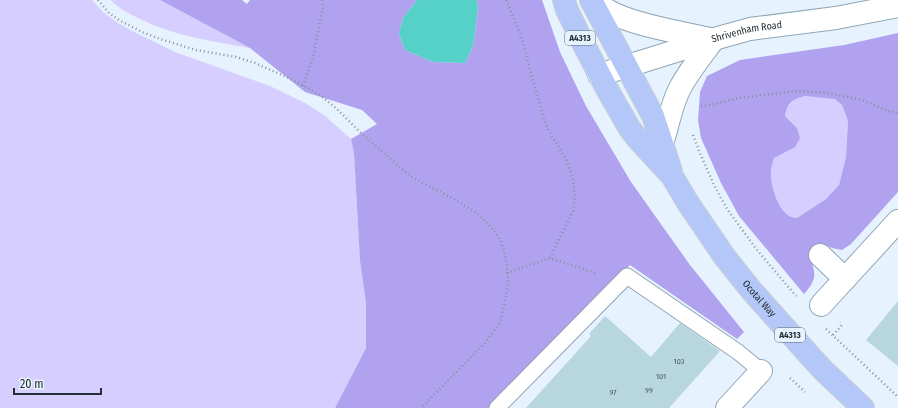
<svg xmlns="http://www.w3.org/2000/svg" width="898" height="408" viewBox="0 0 898 408" font-family="'Fira Sans Condensed',sans-serif">
<style>
.green{fill:#d6cefe}
.forest{fill:#b1a2f0;fill-rule:evenodd}
.water{fill:#56d1c7}
.building{fill:#b8d6dd}
.lines{fill:none;stroke-linecap:round;stroke-linejoin:round}
.lane-casing{stroke:#90a5b5;stroke-width:17}
.street-casing{stroke:#90a5b5;stroke-width:24}
.secondary-casing{stroke:#90a5b5;stroke-width:24}
.primary-casing{stroke:#cfd1d2;stroke-width:24}
.path{stroke:#87929b;stroke-width:2.5;stroke-dasharray:1 3;stroke-linecap:butt}
.lane{stroke:#fff;stroke-width:15}
.street{stroke:#fff;stroke-width:22}
.secondary{stroke:#fff;stroke-width:22}
.primary{stroke:#b3c8f8;stroke-width:22}
.labels{text-anchor:middle;dominant-baseline:central;stroke-width:3.5;stroke-linejoin:round;paint-order:stroke}
.number-label{font-size:8px;fill:#4a585e}
.shield{fill:#e6f3fe;stroke:#5f6971;stroke-width:1}
.shield-label{font-size:9px;font-weight:bold;fill:#252e34}
.street-label{font-size:10px;fill:#252e34;stroke:#e6f3fe}
</style>
<rect width="100%" height="100%" fill="#e6f3fe"/>
<!-- green -->
<g class="green">
<polygon points="0,0 92,0 103,12 115,21 130,30 175,52 270,86 305,103 324,115 351,139 354,153 360,261 366,303 366,348 335,408 0,408"/>
<path d="M111 0H160L250 48C210 41 170 35 134 16 126 12 117 7 111 0Z"/>
<path d="M805 96 835 98 842 105 848 121 846 157 839 185 826 199 797 218C779 218 770 185 771 171 771 167 773 162 774 158L780 154 797 128 785 116C788 101 792 100 805 96Z"/>
</g>
<!-- forest -->
<g class="forest">
<polygon points="160,0 242,0 247,4 250,0 417,0 403,18 399,34 405,50 433,62 465,63 473,46 478,7 476,0 542,0 560,52 586,106 631,182 690,265 744,332 737,339 630,265 488,408 335,408 366,348 366,303 360,261 354,153 351,139 377,124 362,110 305,92 250,48"/>
<path d="M898 33V192L851 244 842 250 832 248 822 243 815 250 810 257C816 275 817 279 804 294L739 216 721 183 701 138 698 120 700 92 707 76 740 60 844 45ZM805 96 835 99 842 105 848 121 846 157 839 185 826 199 797 218C779 218 770 185 771 171 771 167 773 162 774 158L795 147 800 138 797 128 785 116C788 101 792 100 805 96Z"/>
</g>
<!-- water -->
<polygon class="water" points="417,0 476,0 478,7 473,46 465,63 433,62 405,50 399,34 403,18"/>
<!-- building -->
<g class="building">
<polygon points="898,301 898,366 866,340"/>
<polygon points="605,316 651,357 680,323 720,351 669,408 526,408 591,336 589,334"/>
</g>
<g class="lines">
<defs>
<polyline id="lane" points="497,408 627,276 738,352 761,371"/>
<g id="street">
<polyline points="820,255 845,279"/>
<polyline points="821,305 898,221"/>
<polyline points="727,408 761,371"/>
</g>
<g id="secondary">
<path d="M592 1C601 6 609 12 619 16 648 28 680 32 710 39"/>
<path id="s1" d="M599 75 714 39 750 29 836 18 898 6"/>
<path d="M662 144C668 126 671 105 680 88 689 71 702 55 714 39"/>
</g>
<g id="primary">
<path id="s2" d="M564 0 567 10 584 45 608 91 630 129 637 138 672 176 688 203 724 256 751 290 811 357 824 371 863 408"/>
<polyline points="591,0 653,116 671,171"/>
</g>
</defs>
<!-- lane casing -->
<use href="#lane" class="lane-casing"/>
<!-- street casing -->
<use href="#street" class="street-casing"/>
<!-- secondary casing -->
<use href="#secondary" class="secondary-casing"/>
<!-- primary casing -->
<use href="#primary" class="primary-casing"/>
<!-- path -->
<g class="path">
<polyline points="98,0 109,13 119,20 142,32 160,39 196,50 236,57 255,63 293,80 320,95 337,109 360,132 386,155 413,178 452,198 477,213 490,226 498,236 502,244 505,255 507,266 508,281 506,297 500,322 484,344 421,408"/>
<polyline points="506,0 522,38 532,78 547,128 567,161 573,179 575,198 573,211 550,258"/>
<polyline points="303,86 313,57 323,7 322,0"/>
<polyline points="701,106 705,106 739,98 798,91 827,93 862,100 889,111 898,113"/>
<polyline points="693,135 699,151 714,185 727,209 757,250 796,296"/>
<polyline points="507,273 550,258 598,274"/>
<polyline points="826,329 898,397"/>
<polyline points="833,335 842,325 840,323"/>
<polyline points="790,378 805,392"/>
</g>
<!-- lane -->
<use href="#lane" class="lane"/>
<!-- street -->
<use href="#street" class="street"/>
<!-- secondary -->
<use href="#secondary" class="secondary"/>
<!-- primary -->
<use href="#primary" class="primary"/>
</g>
<g class="labels">
<!-- number labels -->
<g class="number-label">
<text x="679" y="361">103</text>
<text x="661" y="376">101</text>
<text x="649" y="390">99</text>
<text x="613" y="392">97</text>
</g>
<!-- shield labels -->
<g class="shield">
<rect x="565" y="31" width="30" height="14" rx="3"/>
<rect x="775" y="328" width="30" height="14" rx="3"/>
</g>
<g class="shield-label">
<text x="580" y="38">A4313</text>
<text x="790" y="335">A4313</text>
</g>
<!-- street labels -->
<g class="street-label">
<text stroke="none"><textPath href="#s1" startOffset="154">Shrivenham Road</textPath></text>
<text stroke="none"><textPath href="#s2" startOffset="359">Ocotal Way</textPath></text>
</g>
</g>
<!-- scale -->
<path d="M14 388v6h87v-6" fill="none" stroke="#252e34" stroke-width="2"/>
<text x="20" y="388" font-size="12" fill="#252e34" stroke="#e6f3fe" stroke-width="3" paint-order="stroke">20 m</text>
</svg>
